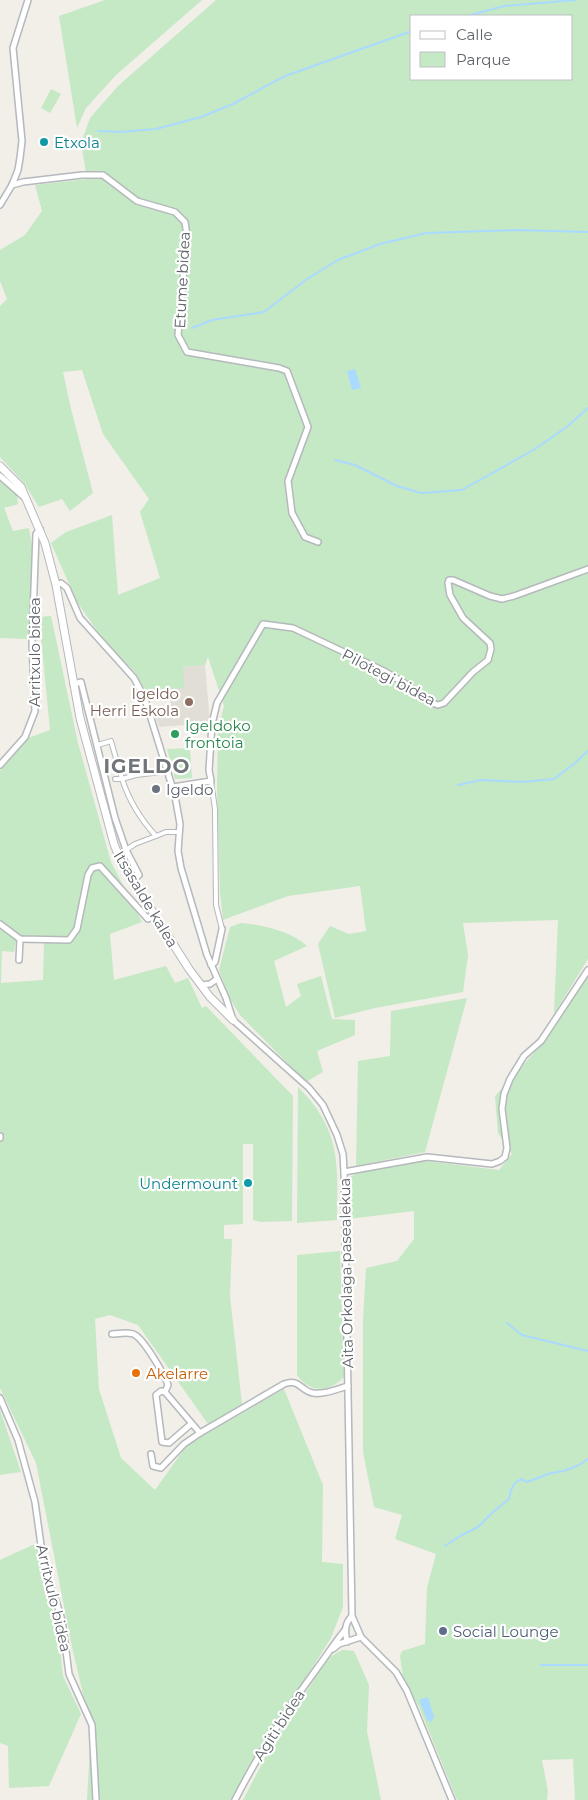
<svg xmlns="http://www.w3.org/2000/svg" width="588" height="1800" viewBox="0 0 588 1800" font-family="Montserrat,sans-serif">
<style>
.education{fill:#e1ded6}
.green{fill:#c5e8c5;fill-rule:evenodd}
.water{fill:#aadaff}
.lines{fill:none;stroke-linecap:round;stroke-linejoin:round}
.stream{stroke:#aadaff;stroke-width:2}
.pedestrian-casing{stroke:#b5b8bc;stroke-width:6}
.minor-casing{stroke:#b5b8bc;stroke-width:8}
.tertiary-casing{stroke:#b5b8bc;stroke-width:9}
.pedestrian{stroke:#fff;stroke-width:4}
.minor{stroke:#fff;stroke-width:5}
.tertiary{stroke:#fff;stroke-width:7}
.culture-dot{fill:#0f9aa8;stroke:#fff;stroke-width:2}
.education-dot{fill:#8d6e63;stroke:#fff;stroke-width:2}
.leisure-dot{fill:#2e9e5b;stroke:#fff;stroke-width:2}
.worship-dot{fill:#6b7280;stroke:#fff;stroke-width:2}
.food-dot{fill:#e8710a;stroke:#fff;stroke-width:2}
.service-dot{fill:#5c6f8a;stroke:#fff;stroke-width:2}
.labels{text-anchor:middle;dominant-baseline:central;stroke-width:4.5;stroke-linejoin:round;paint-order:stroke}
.culture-label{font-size:15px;fill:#0d838f;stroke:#fff;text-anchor:start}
.street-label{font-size:15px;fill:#5f6368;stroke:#fff}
.education-label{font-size:15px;fill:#785e54;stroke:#fff;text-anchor:end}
.leisure-label{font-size:15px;fill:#27864d;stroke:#fff;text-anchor:start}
.worship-label{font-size:15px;fill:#5b616d;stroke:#fff;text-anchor:start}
.food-label{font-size:15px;fill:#c56008;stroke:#fff;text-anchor:start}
.service-label{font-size:15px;fill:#4e5e75;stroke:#fff;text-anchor:start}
.district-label{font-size:20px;font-weight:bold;letter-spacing:1px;fill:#70757a;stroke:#fff}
</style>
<rect width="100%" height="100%" fill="#f1efe8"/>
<!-- education -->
<polygon class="education" points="205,665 210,723 159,727 155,715 171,713 170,689 145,691 135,672"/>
<!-- green -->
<g class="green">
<polygon points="105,0 202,0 116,75 86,108 77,128 59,16"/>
<path d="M216 0H588V959L554 1014 558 920 463 923 468 955 463 992 375 1008 335 1018 318 944 330 926 349 934 366 931 360 886 288 896 223 920 220 892 217 789 218 729 224 706 208 657 205 665 183 667 184 688 145 691 135 672 107 645 77 602 51 543 66 532 112 515 118 595 160 578 140 512 149 499 103 434 82 370 63 372 71 409 93 493 70 511 62 499 39 507 24 483 0 457V306L7 299 0 281V250L25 235 42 211 35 185 87 179 81 143 90 118 118 86ZM412 16H572V79H412Z"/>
<polygon points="51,89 61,94 50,113 41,108"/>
<polygon points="0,480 17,495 18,504 4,508 13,531 29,528 33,553 30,639 0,638"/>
<path d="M51 616 78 743 111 862 142 922 110 934 114 980 166 966 175 983 188 978 202 1008 206 1006 293 1096 292 1221 260 1222 253 1220V1144H243V1224L224 1225V1239H232L230 1296 242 1404 208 1424 138 1325 110 1315 95 1319 99 1389 121 1458 155 1490 187 1445 284 1389 323 1485 322 1562 343 1564V1607L331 1638 260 1749 232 1800H87L91 1728 72 1647 36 1463 0 1388V771L28 738 50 730 39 617ZM16 941 44 943 43 980 1 983 2 951 14 952Z"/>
<polygon points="190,748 192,778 175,779 167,749"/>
<path d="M241 923C263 925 290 931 307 946L274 961 286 1007 301 996 297 984 321 976 332 1019 355 1020V1035L317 1051 323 1072 306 1082 240 1015 230 999 219 970 230 927Z"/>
<polygon points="588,973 588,1800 575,1800 573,1759 542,1760 548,1792 547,1800 457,1800 419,1707 403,1678 400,1656 402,1651 425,1644 427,1588 436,1554 395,1539 402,1515 374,1507 363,1452 363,1320 366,1268 397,1261 414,1239 414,1211 348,1219 348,1178 364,1170 425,1161 499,1170 512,1154 498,1133 495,1096 543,1043"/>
<polygon points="467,998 425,1152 356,1166 358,1061 390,1056 391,1011"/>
<path d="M298 1087C341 1130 338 1163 337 1220L297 1223Z"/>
<path d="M340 1251 344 1377C329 1393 309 1393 297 1375V1255Z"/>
<polygon points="0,1410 21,1472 0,1475"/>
<polygon points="37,1543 40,1574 57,1622 63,1676 81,1714 49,1786 9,1788 8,1746 0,1743 0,1560"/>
<polygon points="342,1650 354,1651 369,1685 367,1731 381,1800 243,1800 268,1752 328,1658"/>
</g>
<!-- water -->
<g class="water">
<polygon points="355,369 361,388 352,390 347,371"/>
<polygon points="428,1697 434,1717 431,1722 427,1720 419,1700"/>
</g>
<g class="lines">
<!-- stream -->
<g class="stream">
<polyline points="467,16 504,6 576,0"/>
<polyline points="98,131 120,132 156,129 201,117 233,104 285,76 412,31"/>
<polyline points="192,328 212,320 264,312 307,279 338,260 380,244 426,233 515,230 588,232"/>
<polyline points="335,460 355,465 397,486 421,493 462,490 535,449 568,426 588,408"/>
<polyline points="458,785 481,780 522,782 554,779 575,763 588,751"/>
<polyline points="507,1323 522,1335 588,1351"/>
<polyline points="445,1546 460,1536 478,1527 493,1512 509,1499 511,1490 515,1483 521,1479 527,1482 551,1473 564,1471 579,1465 588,1459"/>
<polyline points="541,1665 588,1665"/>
</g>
<defs>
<g id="pedestrian">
<polyline points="98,745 111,741 122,779 115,779"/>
<path d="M169 771 136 775 122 779C129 800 141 820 156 836L166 832H179"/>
<polyline points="211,781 215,809 216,905 222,929"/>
<polyline points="126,850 135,844 156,836"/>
</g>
<g id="minor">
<polyline points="12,185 23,182 82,175 103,175 137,201 175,212 185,222 187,236 178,335 187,352 279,368 287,371 308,427 288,481 292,513 305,537 318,542"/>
<polyline points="0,205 12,185 18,170 20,158 22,141 13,48 28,0"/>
<polyline points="0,476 24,497"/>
<polyline points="56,585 61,583 67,588 80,618 134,678 145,699 175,796 180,824 178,851 181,868 207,955 226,998 233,1020 309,1088 323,1105 337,1135 343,1154 344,1172 352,1616 361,1637 396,1672 407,1691 452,1800"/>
<polyline points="73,684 81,682 115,818 126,850 139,875 132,881"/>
<polyline points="0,765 25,737 35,711 32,644 36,534 40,529"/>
<polyline points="173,787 211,781 209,770 212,724 217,703 263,624 293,628 384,671 409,686 432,703 438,705 444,703 473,672 488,660 491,649 490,643 463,618 450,595 448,583 449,580 453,580 490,596 502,599 514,596 588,569"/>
<polyline points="0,924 20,939 69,940 77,929 88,875 92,868 100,866 148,919 155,916"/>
<polyline points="19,960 20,939"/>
<polyline points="211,965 215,962 222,929"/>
<polyline points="201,985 210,984 217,979"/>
<polyline points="0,1136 0,1138"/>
<polyline points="344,1172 427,1157 492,1164 500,1161 505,1157 507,1148 502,1109 504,1094 510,1079 524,1056 541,1041 588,970"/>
<path d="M112 1334C119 1334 129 1331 135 1335 144 1340 165 1375 168 1385L165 1392 200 1433"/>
<polyline points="165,1392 161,1391 156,1395 162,1442 169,1443 191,1424"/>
<polyline points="0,1398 18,1440 35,1502 45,1574 54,1595 62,1620 69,1674 92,1725 96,1800"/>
<path d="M151 1454 153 1466 161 1468 184 1444 200 1433 284 1384C300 1378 300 1391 313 1393 324 1395 337 1389 348 1386"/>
<path d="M347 1642C345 1632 344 1624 352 1616"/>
<polyline points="333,1649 339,1644 361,1637"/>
<path d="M235 1800C259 1753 287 1709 318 1667 327 1655 335 1642 345 1630"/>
</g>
<polyline id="tertiary" points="0,466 21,487 45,543 56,585 80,718 114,844 121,862 189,969 210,997 233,1020"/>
</defs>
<!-- pedestrian casing -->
<use href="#pedestrian" class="pedestrian-casing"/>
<!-- minor casing -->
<use href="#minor" class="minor-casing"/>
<!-- tertiary casing -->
<use href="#tertiary" class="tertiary-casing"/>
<!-- pedestrian -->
<use href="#pedestrian" class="pedestrian"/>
<!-- minor -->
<use href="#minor" class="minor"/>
<!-- tertiary -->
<use href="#tertiary" class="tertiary"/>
</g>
<!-- markers -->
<g class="culture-dot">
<circle cx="44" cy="142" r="5"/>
<circle cx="248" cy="1183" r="5"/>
</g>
<circle class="education-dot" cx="189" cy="702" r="5"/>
<circle class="leisure-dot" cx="175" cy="734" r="5"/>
<circle class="worship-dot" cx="156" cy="789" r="5"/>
<circle class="food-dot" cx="136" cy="1373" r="5"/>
<circle class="service-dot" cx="443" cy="1631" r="5"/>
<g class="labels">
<!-- culture labels -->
<g class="culture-label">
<text x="54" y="142">Etxola</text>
<text x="238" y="1183" text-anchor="end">Undermount</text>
</g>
<!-- street labels -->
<g class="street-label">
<text transform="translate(182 280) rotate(-87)">Etume bidea</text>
<text transform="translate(34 652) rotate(-90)">Arritxulo bidea</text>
<text transform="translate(389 677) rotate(28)">Pilotegi bidea</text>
<text transform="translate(146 899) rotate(59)">Itsasalde kalea</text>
<text transform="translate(346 1273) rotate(-91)">Aita Orkolaga pasealekua</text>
<text transform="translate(54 1598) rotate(77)">Arritxulo bidea</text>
<text transform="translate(279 1725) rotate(-57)">Agiti bidea</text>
</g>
<!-- education labels -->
<g class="education-label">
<text x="179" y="693">Igeldo<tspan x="179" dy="17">Herri Eskola</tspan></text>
</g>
<!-- leisure labels -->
<g class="leisure-label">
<text x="185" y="725">Igeldoko<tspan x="185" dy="17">frontoia</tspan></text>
</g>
<!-- worship labels -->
<g class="worship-label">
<text x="166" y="789">Igeldo</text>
</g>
<!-- food labels -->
<g class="food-label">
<text x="146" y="1373">Akelarre</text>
</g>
<!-- service labels -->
<g class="service-label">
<text x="453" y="1631">Social Lounge</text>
</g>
<!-- district labels -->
<g class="district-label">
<text x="147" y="766">IGELDO</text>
</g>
</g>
<!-- legend -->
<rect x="410" y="15" width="162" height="65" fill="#ffffff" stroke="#bfc1c3"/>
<rect x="420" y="31" width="25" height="8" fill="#ffffff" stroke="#bfc1c3"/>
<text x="456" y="40" font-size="15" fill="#5f6368">Calle</text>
<rect x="420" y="52" width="25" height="15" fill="#c5e8c5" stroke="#bfc1c3"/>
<text x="456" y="65" font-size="15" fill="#5f6368">Parque</text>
</svg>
